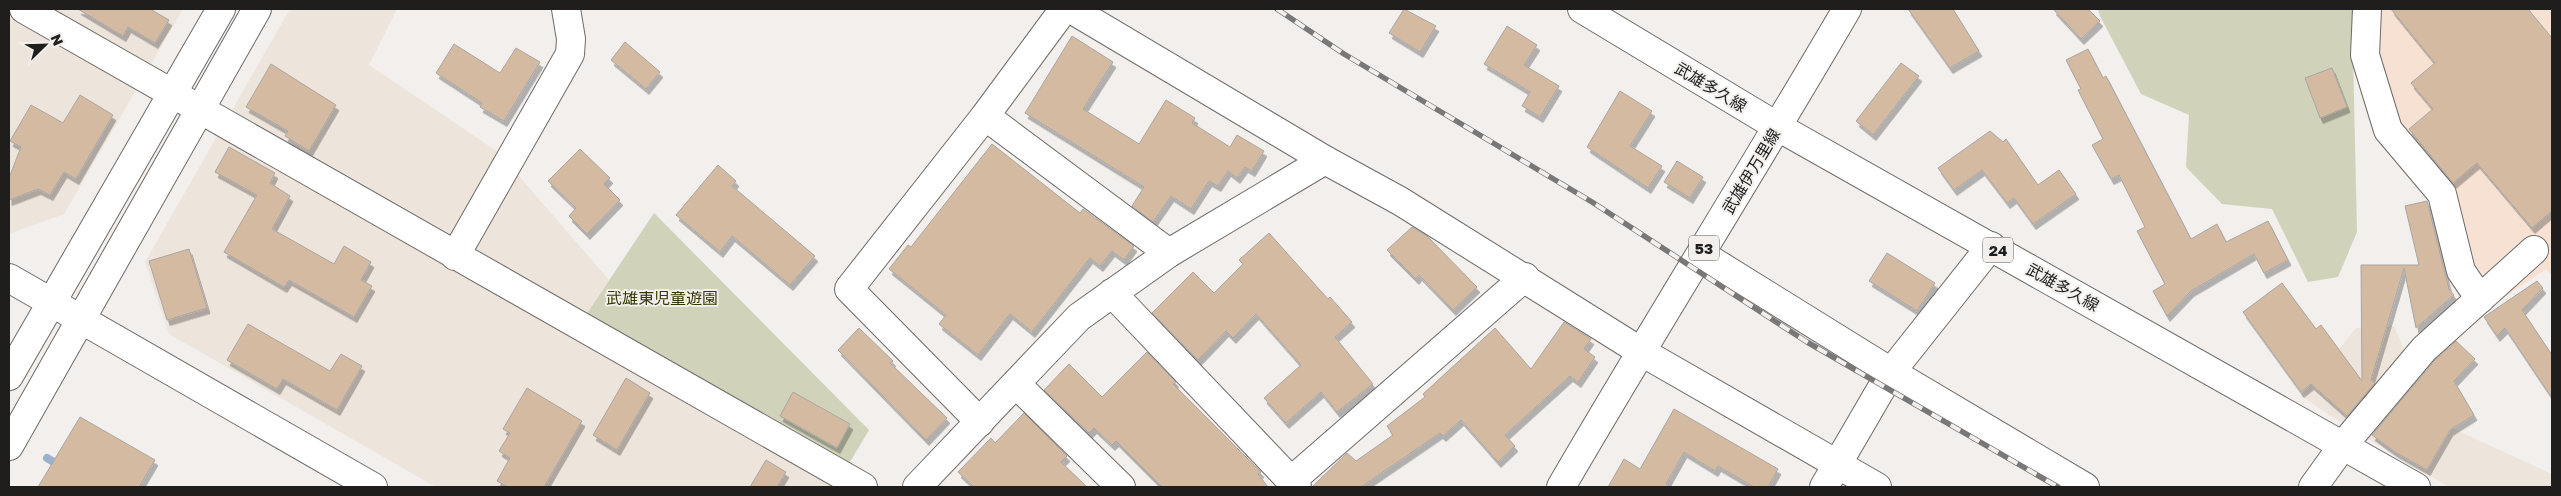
<svg xmlns="http://www.w3.org/2000/svg" width="2561" height="496" viewBox="0 0 2561 496" font-family="'Golos Text','Noto Sans JP',sans-serif">
<style>
.built{fill:#ede4db}
.education{fill:#f6e1d2}
.green{fill:#d0d3ba}
.lines{fill:none;stroke-linecap:round;stroke-linejoin:round}
.stream{stroke:#9db0cc;stroke-width:8}
.building{fill:#d4baa1;stroke:#a9a6a3;filter:url(#shadow)}
.minor-casing{stroke:#6e6b69;stroke-width:30}
.major-casing{stroke:#6e6b69;stroke-width:30}
.minor{stroke:#fff;stroke-width:28}
.major{stroke:#fff;stroke-width:28}
.rail-casing{stroke:#7a7877;stroke-width:5.5}
.rail{stroke:#f2efec;stroke-width:4;stroke-dasharray:11;stroke-linecap:butt}
.labels{text-anchor:middle;dominant-baseline:central;stroke-width:4;stroke-linejoin:round;paint-order:stroke}
.shield{fill:#f2efec;stroke:#5e5d5b;stroke-width:1}
.shield-label{font-size:15px;font-weight:bold;fill:#1f1e1d}
.street-label{font-size:16px;fill:#1f1e1d;stroke:#f2efec}
.park-label{font-size:16px;fill:#363800;stroke:#f2efec}
</style>
<defs>
<filter id="shadow"><feDropShadow dx="3" dy="5.5" stdDeviation="0" flood-color="#0004"/></filter>
</defs>
<rect width="100%" height="100%" fill="#f2efec"/>
<!-- built -->
<g class="built">
<polygon points="9,9 183,9 64,214 9,234"/>
<polygon points="290,9 397,9 369,65 498,152 609,280 586,315 879,487 436,487 169,334 145,262"/>
<polygon points="2394,326 2420,385 2454,429 2552,474 2552,487 2449,487 2340,422 2301,396 2356,328"/>
</g>
<!-- education -->
<polygon class="education" points="2377,9 2552,9 2552,276 2546,269 2503,298 2472,261 2401,127 2375,55"/>
<!-- green -->
<g class="green">
<polygon points="2098,9 2352,9 2357,232 2338,277 2308,282 2272,209 2222,204 2186,167 2189,115 2141,94 2100,16"/>
<polygon points="654,213 869,430 847,467 586,315"/>
</g>
<g class="lines">
<!-- stream -->
<polyline class="stream" points="47,458 62,467"/>
</g>
<!-- building -->
<g class="building">
<polygon points="78,9 150,9 169,20 155,43 128,27 123,36"/>
<polygon points="1404,9 1436,26 1420,52 1389,33"/>
<polygon points="1908,9 1953,9 1979,51 1950,68"/>
<polygon points="2053,9 2088,9 2100,21 2081,39"/>
<polygon points="2391,9 2528,9 2552,38 2552,211 2532,228 2477,163 2453,183 2409,129 2433,109 2411,83 2435,63"/>
<polygon points="1507,26 1537,45 1524,65 1559,86 1540,117 1522,106 1530,92 1484,64"/>
<polygon points="1072,36 1113,62 1083,109 1139,144 1166,100 1195,118 1192,123 1230,147 1237,135 1264,151 1252,171 1245,167 1237,178 1228,171 1218,186 1209,181 1191,209 1171,196 1153,222 1132,206 1144,187 1025,113"/>
<polygon points="625,42 660,72 646,89 611,60"/>
<polygon points="454,44 500,73 516,48 540,62 504,121 480,107 482,103 436,73"/>
<polygon points="2088,49 2103,78 2106,76 2191,239 2217,224 2226,242 2268,221 2288,260 2264,273 2254,254 2191,291 2167,316 2153,291 2165,284 2137,231 2145,227 2119,175 2111,179 2092,145 2103,139 2078,90 2081,89 2066,60"/>
<polygon points="1901,63 1919,76 1873,135 1856,121"/>
<polygon points="271,64 336,105 309,151 285,136 288,131 246,107"/>
<polygon points="2332,68 2347,107 2320,118 2305,78"/>
<polygon points="1620,91 1652,111 1630,146 1662,166 1648,188 1587,147"/>
<polygon points="80,95 113,115 76,179 64,172 50,195 38,189 9,200 9,178 21,147 10,141 31,105 63,123"/>
<polygon points="1990,131 2003,142 2006,139 2038,185 2059,170 2076,194 2033,224 2014,198 2007,203 1982,170 1954,190 1938,168"/>
<polygon points="992,144 1080,213 1083,209 1134,246 1124,260 1112,251 1100,266 1090,258 1032,332 1010,314 978,355 939,324 946,315 889,269 908,245 911,247"/>
<polygon points="229,147 275,173 270,183 290,196 272,229 334,264 344,246 371,262 361,280 372,286 354,317 289,280 284,287 224,252 257,195 215,172"/>
<polygon points="580,149 610,178 604,184 620,200 587,234 569,216 576,208 548,181"/>
<polygon points="1677,161 1703,177 1690,198 1664,182"/>
<polygon points="718,165 736,181 732,186 815,256 790,285 732,236 720,252 676,215"/>
<polygon points="2427,201 2449,289 2454,295 2416,328 2404,268 2371,380 2375,383 2347,416 2311,384 2301,392 2243,312 2282,283 2316,329 2321,325 2362,381 2361,265 2419,265 2405,206"/>
<polygon points="1412,227 1427,236 1477,287 1453,310 1419,275 1416,279 1387,250"/>
<polygon points="1269,233 1328,299 1330,297 1352,322 1335,337 1373,384 1337,412 1321,392 1286,423 1264,398 1301,365 1256,314 1233,338 1226,331 1198,360 1152,313 1193,272 1214,293 1243,264 1239,260"/>
<polygon points="189,249 207,308 167,320 149,261"/>
<polygon points="1887,253 1935,283 1917,311 1869,281"/>
<polygon points="2537,281 2543,288 2522,310 2552,355 2552,398 2505,328 2497,336 2484,317"/>
<polygon points="1564,322 1591,339 1584,349 1595,357 1578,382 1570,376 1505,435 1515,446 1498,462 1461,420 1443,436 1440,433 1361,487 1312,487 1347,453 1356,461 1393,435 1387,426 1425,397 1423,394 1495,328 1531,369"/>
<polygon points="248,324 330,371 341,354 362,366 337,410 283,379 277,389 227,360"/>
<polygon points="859,328 893,361 890,363 947,418 926,440 838,350"/>
<polygon points="2456,341 2475,359 2454,381 2474,415 2450,430 2427,470 2395,452 2372,435 2435,360"/>
<polygon points="1147,352 1176,382 1173,384 1261,472 1258,474 1268,487 1162,487 1116,441 1112,445 1094,428 1089,433 1044,390 1069,364 1102,397"/>
<polygon points="626,378 650,393 617,450 593,435"/>
<polygon points="527,388 582,421 544,487 508,487 497,481 510,458 499,451 510,433 503,429"/>
<polygon points="793,392 850,424 837,448 780,416"/>
<polygon points="1674,409 1778,469 1768,487 1754,487 1718,466 1715,471 1684,452 1666,484 1671,487 1608,487 1624,459 1640,469"/>
<polygon points="1024,413 1067,456 1061,462 1087,487 974,487 958,472 991,438 995,443"/>
<polygon points="80,417 155,460 139,487 38,487"/>
<polygon points="766,460 786,472 777,487 750,487"/>
</g>
<g class="lines">
<defs>
<g id="minor">
<polyline points="24,9 863,487"/>
<polyline points="1071,9 1325,160 1400,201 1640,351 1877,487"/>
<polyline points="2367,9 2365,55 2388,130 2442,194 2461,271 2480,299"/>
<polyline points="985,116 1169,253"/>
<polyline points="1701,254 1891,372 2085,487"/>
<polyline points="455,256 570,54 571,39 566,9"/>
<polyline points="9,278 373,487"/>
<polyline points="1112,293 1297,487"/>
<polyline points="9,376 221,9"/>
<polyline points="1016,384 1121,487"/>
<polyline points="980,422 849,289 985,116 1064,9"/>
<polyline points="9,446 257,9"/>
<polyline points="1291,481 1525,277"/>
<polyline points="917,487 1079,317 1169,253 1325,160"/>
<polyline points="1824,487 1891,372 1991,246"/>
<polyline points="2313,487 2344,444 2424,349 2534,250"/>
</g>
<g id="major">
<polyline points="1582,9 1778,127 2416,487"/>
<path d="M1561 487C1654 327 1753 170 1847 9"/>
</g>
</defs>
<!-- minor casing -->
<use href="#minor" class="minor-casing"/>
<!-- major casing -->
<use href="#major" class="major-casing"/>
<!-- minor -->
<use href="#minor" class="minor"/>
<!-- major -->
<use href="#major" class="major"/>
<defs>
<polyline id="rail" points="1277,9 1344,54 1592,202 1807,342 2058,487"/>
</defs>
<!-- rail casing -->
<use href="#rail" class="rail-casing"/>
<!-- rail -->
<use href="#rail" class="rail"/>
</g>
<g class="labels">
<!-- shield labels -->
<g class="shield">
<rect x="1689" y="235.5" width="30" height="25" rx="4"/>
<rect x="1983" y="237.5" width="30" height="25" rx="4"/>
</g>
<g class="shield-label">
<text x="1704" y="248">53</text>
<text x="1998" y="250">24</text>
</g>
<!-- street labels -->
<g class="street-label">
<text transform="translate(1711 87) rotate(31)">武雄多久線</text>
<text transform="translate(1751 171) rotate(-59)">武雄伊万里線</text>
<text transform="translate(2063 287) rotate(29)">武雄多久線</text>
</g>
<!-- park labels -->
<g class="park-label">
<text x="662" y="298">武雄東児童遊園</text>
</g>
</g>
<!-- border -->
<rect width="2561" height="496" fill="none" stroke="#1f1e1d" stroke-width="20"/>
<!-- north arrow -->
<g transform="translate(45 45) rotate(67)" stroke="#f2efec" stroke-width="4" paint-order="stroke">
<path d="M0-4L9 19L0 12L-9 19Z" fill="#1f1e1d"/>
<text y="-8" font-size="14" font-weight="bold" text-anchor="middle" fill="#1f1e1d">N</text>
</g>
</svg>
